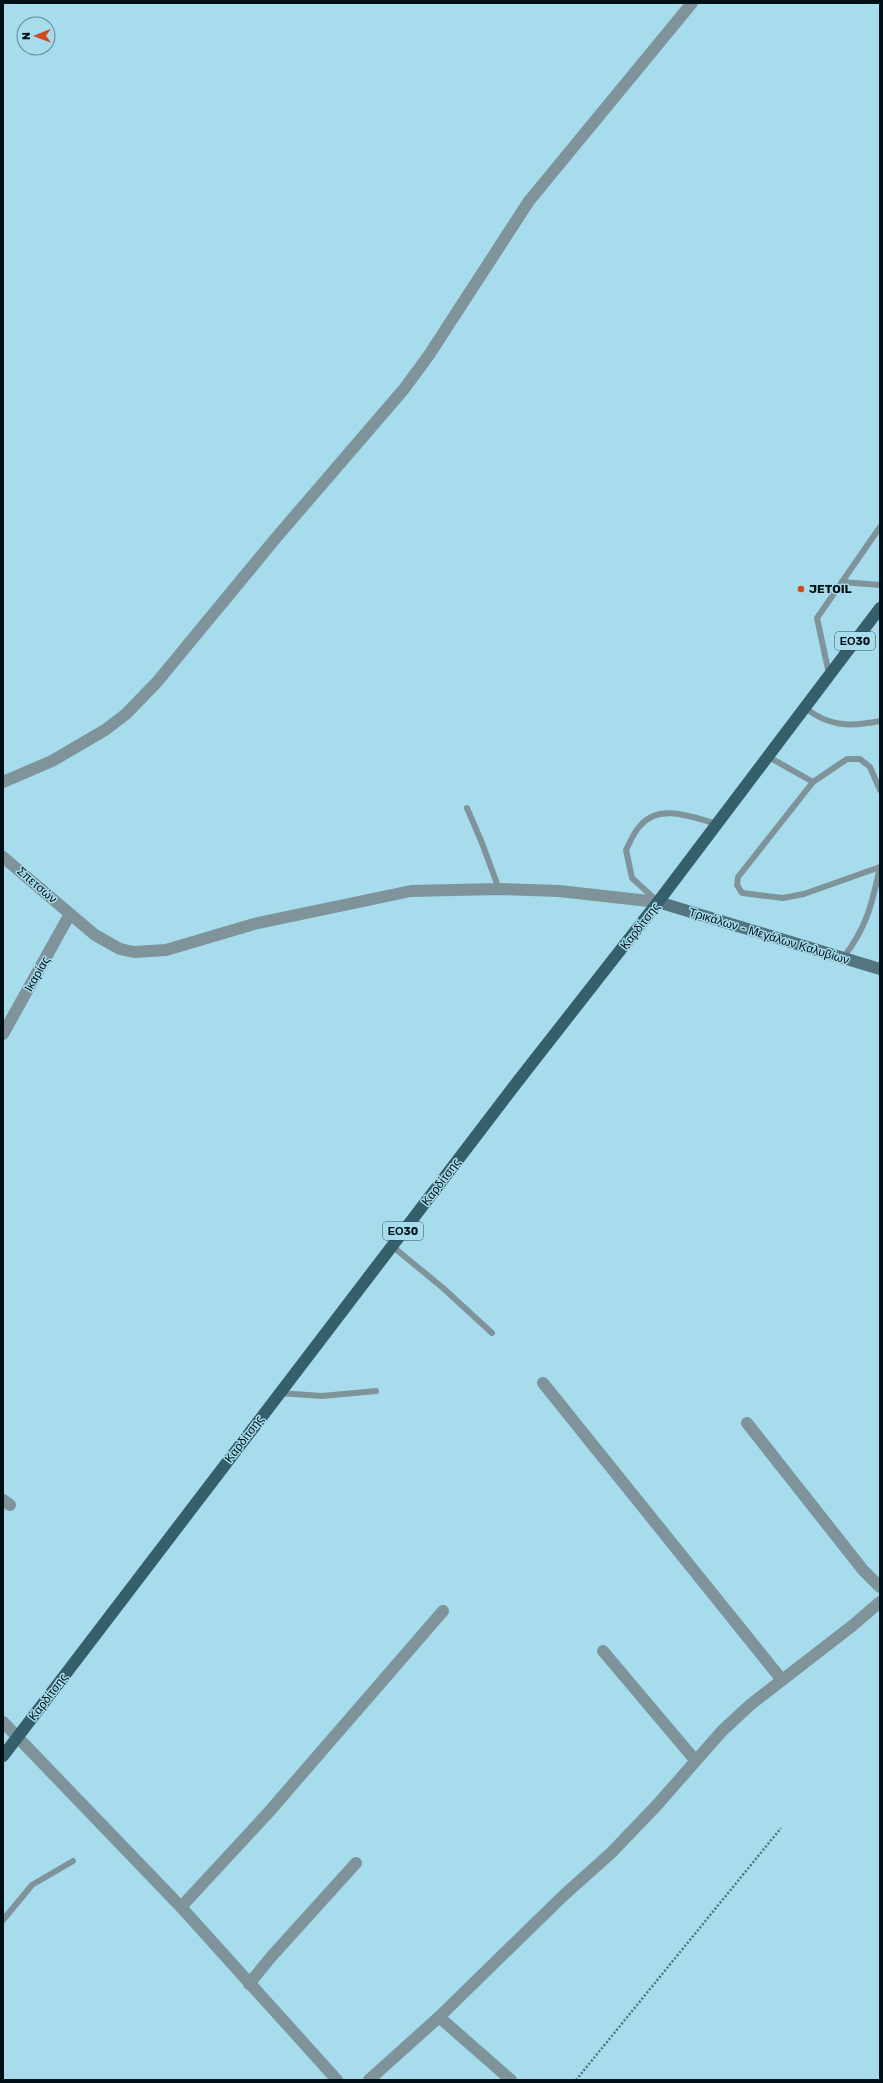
<svg xmlns="http://www.w3.org/2000/svg" width="883" height="2083" viewBox="0 0 883 2083" font-family="Rubik,sans-serif">
<style>
.lines{fill:none;stroke-linecap:round;stroke-linejoin:round}
.path{stroke:#537580;stroke-width:2.5;stroke-dasharray:2 2;stroke-linecap:butt}
.lane{stroke:#7e949a;stroke-width:6}
.street{stroke:#7e949a;stroke-width:12}
.secondary{stroke:#54757f;stroke-width:12}
.primary{stroke:#355f6b;stroke-width:12}
.poi-dot{fill:#d1491c;stroke:#a6dcec;stroke-width:1.5}
.labels{text-anchor:middle;dominant-baseline:central;stroke-width:3;stroke-linejoin:round;paint-order:stroke}
.shield{fill:#a6dcec;stroke:#324c56;stroke-width:1}
.shield-label{font-size:11px;font-weight:bold;fill:#000f15}
.poi-label{font-size:12px;font-weight:bold;fill:#000f15;stroke:#a6dcec;text-anchor:start}
.street-label{font-size:12px;fill:#000f15;stroke:#a6dcec}
</style>
<rect width="100%" height="100%" fill="#a6dcec"/>
<g class="lines">
<!-- path -->
<polyline class="path" points="576,2080 781,1828"/>
<!-- lane -->
<g class="lane">
<polyline points="842,582 880,585"/>
<polyline points="829,674 817,618 880,527"/>
<path d="M804 707C829 727 850 727 880 721"/>
<polyline points="767,756 813,782"/>
<polyline points="880,790 870,767 860,759 847,759 813,782 738,877 737,885 742,893 783,898 804,894 880,867"/>
<polyline points="467,808 482,843 499,889"/>
<path d="M656 900 632 878 626 850C630 842 634 832 640 826 659 802 694 818 718 824"/>
<path d="M843 958C867 927 872 904 880 867"/>
<polyline points="392,1246 443,1288 492,1333"/>
<polyline points="279,1393 322,1396 376,1391"/>
<polyline points="3,1920 32,1885 73,1861"/>
</g>
<!-- street -->
<g class="street">
<polyline points="3,782 52,761 105,730 126,714 157,682 275,539 404,389 429,355 529,201 692,3"/>
<polyline points="3,857 95,935 120,949 134,952 166,950 254,924 411,891 499,889 559,891 658,902"/>
<polyline points="3,1034 70,914"/>
<polyline points="543,1383 782,1680"/>
<polyline points="747,1423 863,1570 880,1587"/>
<polyline points="3,1500 10,1505"/>
<polyline points="603,1651 695,1760"/>
<polyline points="3,1722 181,1907 337,2080"/>
<polyline points="181,1907 268,1813 443,1611"/>
<polyline points="249,1984 271,1957 356,1863"/>
<polyline points="439,2017 511,2080"/>
<polyline points="369,2080 439,2017 563,1896 611,1853 657,1805 722,1731 750,1705 852,1626 880,1602"/>
</g>
<!-- secondary -->
<polyline class="secondary" points="658,902 880,969"/>
<!-- primary -->
<polyline class="primary" points="3,1756 518,1081 658,902 880,608"/>
</g>
<!-- markers -->
<circle class="poi-dot" cx="801" cy="589" r="4"/>
<g class="labels">
<!-- shield labels -->
<g class="shield">
<rect x="835" y="632" width="40" height="18" rx="3"/>
<rect x="383" y="1222" width="40" height="18" rx="3"/>
</g>
<g class="shield-label">
<text x="855" y="641">ΕΟ30</text>
<text x="403" y="1231">ΕΟ30</text>
</g>
<!-- poi labels -->
<g class="poi-label">
<text x="809" y="589">JETOIL</text>
</g>
<!-- street labels -->
<g class="street-label">
<text transform="translate(37 885) rotate(41)">Σπετσών</text>
<text transform="translate(640 926) rotate(-52)">Καρδίτσης</text>
<text transform="translate(769 936) rotate(17)">Τρικάλων - Μεγάλων Καλυβίων</text>
<text transform="translate(37 974) rotate(-60)">Ικαρίας</text>
<text transform="translate(441 1182) rotate(-53)">Καρδίτσης</text>
<text transform="translate(244 1439) rotate(-53)">Καρδίτσης</text>
<text transform="translate(48 1697) rotate(-53)">Καρδίτσης</text>
</g>
</g>
<!-- border -->
<rect width="883" height="2083" fill="none" stroke="#000f15" stroke-width="8"/>
<!-- north arrow -->
<g transform="translate(36 36) rotate(269)"><circle r="19" fill="#a6dcec" stroke="#648a96"/>
<path d="M0-3L7 15L0 10L-7 15Z" fill="#d1491c"/>
<text y="-6" font-size="11" font-weight="bold" text-anchor="middle" fill="#000f15">N</text>
</g>
</svg>
